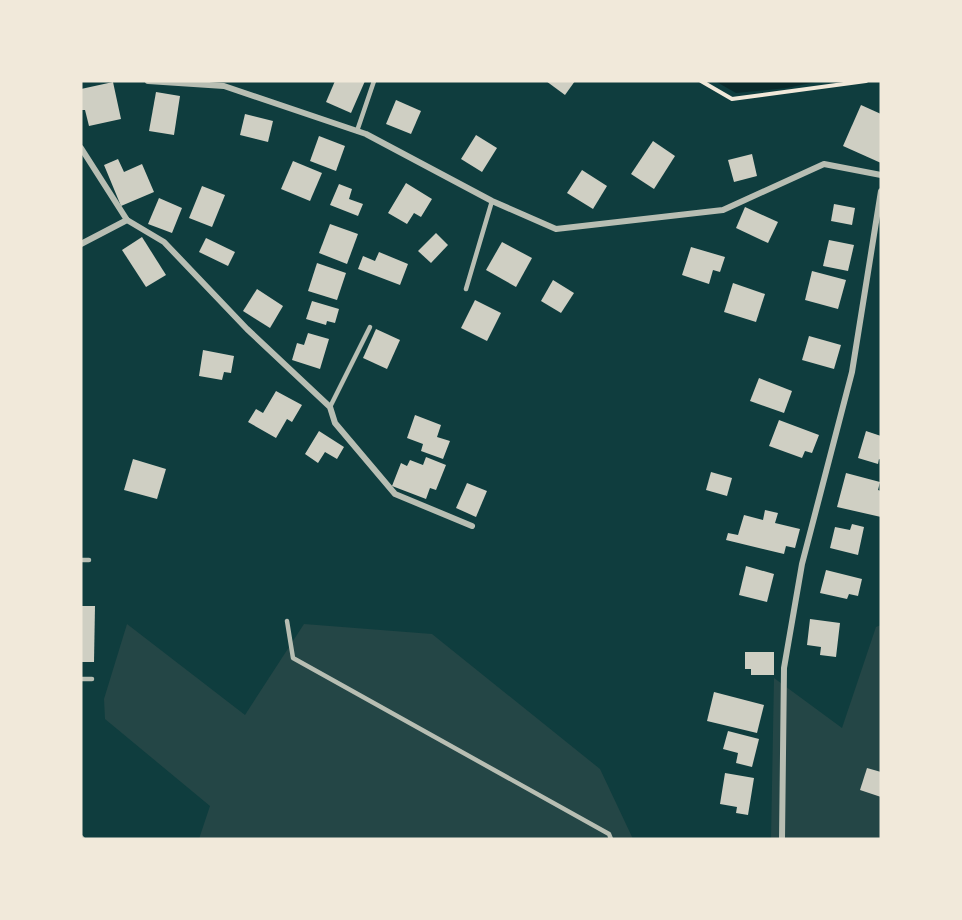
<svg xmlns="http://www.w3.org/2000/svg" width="962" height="920" viewBox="0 0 962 920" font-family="'Nunito Sans',sans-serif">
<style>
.green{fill:#244646}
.water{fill:#0a2a2b}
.building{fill:#cfcfc3}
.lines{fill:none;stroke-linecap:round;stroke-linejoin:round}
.path{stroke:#f1e9da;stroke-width:4}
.service{stroke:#b8beb3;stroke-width:4.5}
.minor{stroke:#b8beb3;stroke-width:6}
</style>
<rect width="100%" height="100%" fill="#0f3d3e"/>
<!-- green -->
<g class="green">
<polygon points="127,624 245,715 304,624 432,634 600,769 633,839 199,839 210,806 105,719 104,699"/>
<polygon points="881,625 881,839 771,839 774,678 842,728 876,627"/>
</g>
<!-- water -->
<polygon class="water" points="715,81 820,81 787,88 736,93"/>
<!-- building -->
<g class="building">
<polygon points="335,81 365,81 351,113 326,102"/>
<polygon points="546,81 575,81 565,95"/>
<polygon points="113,82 121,119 89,126 85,110 81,110 81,89"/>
<polygon points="156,92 180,96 174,135 149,131"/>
<polygon points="396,100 421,111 411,134 386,124"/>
<polygon points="861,105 881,114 881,163 843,146"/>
<polygon points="245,114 273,121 268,142 240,135"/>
<polygon points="476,135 497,148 482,172 461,159"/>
<polygon points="319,136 345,146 336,171 310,161"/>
<polygon points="653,141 675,156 654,189 631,174"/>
<polygon points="752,154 757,176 734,182 728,160"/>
<polygon points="118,159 124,172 142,164 154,192 121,206 104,165"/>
<polygon points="293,161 322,173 310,201 281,189"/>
<polygon points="582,170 607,186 593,209 567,193"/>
<polygon points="406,183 432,199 421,217 414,213 407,224 388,213"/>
<polygon points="339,184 352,189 349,199 363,204 358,216 330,205"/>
<polygon points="202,186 225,195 212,227 189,218"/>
<polygon points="159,198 182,208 172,233 148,224"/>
<polygon points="834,204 855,208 852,225 831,221"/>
<polygon points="745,207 778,222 768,243 736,228"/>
<polygon points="330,224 358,234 347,264 319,253"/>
<polygon points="436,233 448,245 431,263 418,251"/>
<polygon points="142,237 166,275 146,287 122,250"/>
<polygon points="206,238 235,252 228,266 199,252"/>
<polygon points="829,240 854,245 848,271 823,266"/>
<polygon points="502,242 532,258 516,287 486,270"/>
<polygon points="691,247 725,257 720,272 713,270 709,284 682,275"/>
<polygon points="379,252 408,264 400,285 358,269 363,256 375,261"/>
<polygon points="317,263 346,273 337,300 308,291"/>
<polygon points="812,271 846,280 838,309 805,300"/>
<polygon points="553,280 574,293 561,313 541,301"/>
<polygon points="733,283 765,294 756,322 724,312"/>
<polygon points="257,289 283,306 270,328 243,311"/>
<polygon points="475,300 501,313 487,341 461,328"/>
<polygon points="312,301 339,309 335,323 327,321 326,325 306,319"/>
<polygon points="376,329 400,340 387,369 363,358"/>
<polygon points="308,333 329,339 320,369 292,360 297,343 304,345"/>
<polygon points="809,336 841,345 834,369 802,360"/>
<polygon points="203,350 234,356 231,373 224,372 222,380 199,376"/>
<polygon points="759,378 792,391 784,413 750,401"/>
<polygon points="276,391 302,405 292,422 287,419 276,438 248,422 256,409 263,413"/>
<polygon points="415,415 441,425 437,437 450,441 443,459 421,451 423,444 407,438"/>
<polygon points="779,420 819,435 812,453 805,451 802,458 769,446"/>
<polygon points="319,431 344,447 337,459 325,452 318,463 305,454"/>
<polygon points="866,431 881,436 881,460 879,459 878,464 858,458"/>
<polygon points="426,457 446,465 436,490 430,488 426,499 392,486 401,463 407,466 410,460 423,465"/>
<polygon points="133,459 166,469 157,499 124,490"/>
<polygon points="711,472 732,478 727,496 706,490"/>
<polygon points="846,473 880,482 878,490 881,491 881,517 837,507"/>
<polygon points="467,483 487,491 476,517 456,508"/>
<polygon points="765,510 778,513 775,523 800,529 795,548 786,546 784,554 726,540 728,533 738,535 744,515 763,520"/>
<polygon points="852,524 864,527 858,555 830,548 835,527 850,530"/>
<polygon points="746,566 774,574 767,602 739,595"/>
<polygon points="826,570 862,579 858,596 849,594 847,599 820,593"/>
<polygon points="81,606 95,606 94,662 81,662"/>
<polygon points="810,619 840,623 836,657 820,655 821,647 807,645"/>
<polygon points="745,652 774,652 774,675 751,675 751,669 745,669"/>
<polygon points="714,692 764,705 757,733 707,721"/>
<polygon points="728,731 759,739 752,767 736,763 738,753 723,749"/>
<polygon points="867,768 881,772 881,797 860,790"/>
<polygon points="725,773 754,778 748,815 736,813 737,807 720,804"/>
</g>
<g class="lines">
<!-- path -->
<polyline class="path" points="701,81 732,99 866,81"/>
<!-- service -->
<g class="service">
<polyline points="357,131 374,81"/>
<polyline points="466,289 492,201"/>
<polyline points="330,407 370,327"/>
<polyline points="81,560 89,560"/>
<polyline points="287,621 293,658 609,834 611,839"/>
<polyline points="81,679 92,679"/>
<polyline points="81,837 83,839"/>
</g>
<!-- minor -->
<g class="minor">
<polyline points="148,81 224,86 366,134 492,201 556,229 723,210 824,164 881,175"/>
<polyline points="81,148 127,220 164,242 247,329 330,407 335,423 395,494 472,526"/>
<polyline points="81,244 127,220"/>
<polyline points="782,839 784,668 802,564 852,372 881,191"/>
</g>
</g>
<!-- border -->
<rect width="962" height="920" fill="none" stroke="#f1e9da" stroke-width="165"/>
</svg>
